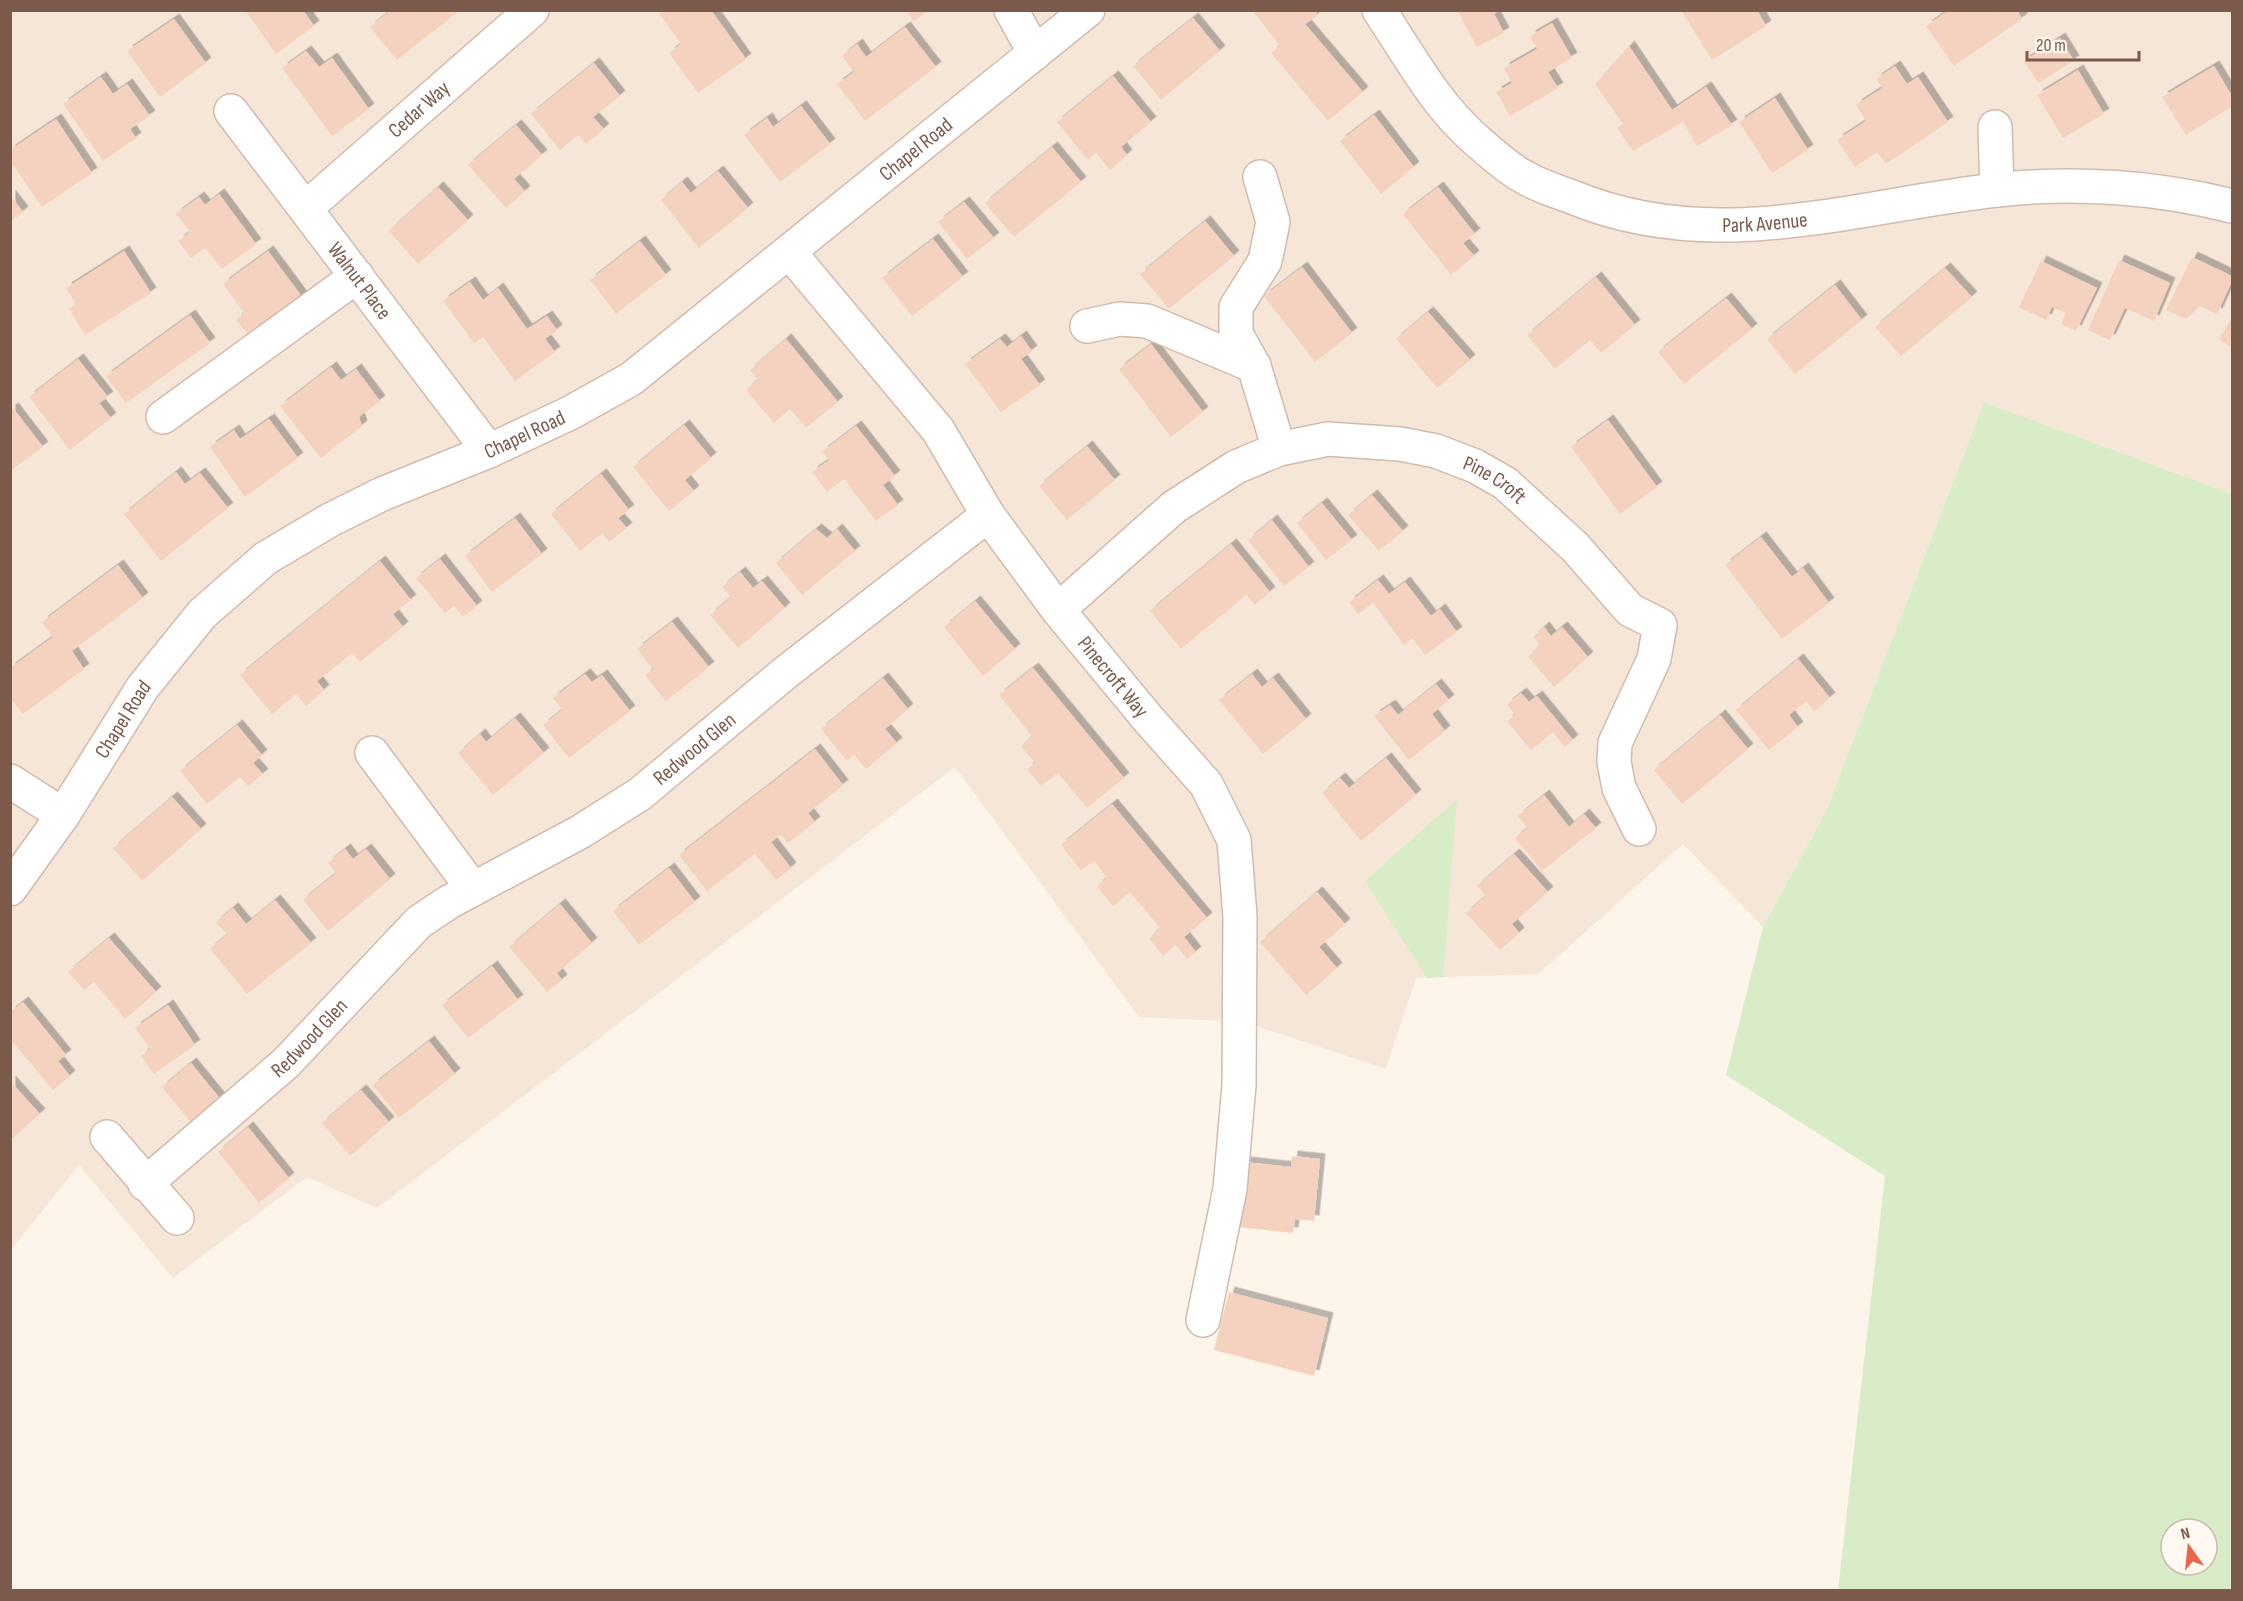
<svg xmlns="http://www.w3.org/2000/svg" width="2243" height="1601" viewBox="0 0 2243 1601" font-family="'Sofia Sans Condensed',sans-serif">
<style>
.residential{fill:#f6e6d8}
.green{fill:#d8edc7;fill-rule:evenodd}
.building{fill:#f5d2c0;filter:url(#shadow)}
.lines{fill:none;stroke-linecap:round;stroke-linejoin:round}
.minor-casing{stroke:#d2bbae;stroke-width:36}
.minor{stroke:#fff;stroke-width:33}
.labels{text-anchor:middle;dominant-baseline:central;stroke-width:6;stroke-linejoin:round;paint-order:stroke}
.street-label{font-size:21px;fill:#7b594b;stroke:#fff9f1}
</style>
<defs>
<filter id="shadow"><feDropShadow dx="5.5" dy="-5.5" stdDeviation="0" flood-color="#0004"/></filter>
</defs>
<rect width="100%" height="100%" fill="#fef5ea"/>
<!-- residential -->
<polygon class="residential" points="11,11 2232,11 2232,494 1984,402 1826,811 1763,927 1683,844 1539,974 1416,978 1386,1069 1244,1022 1139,1017 955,767 377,1208 307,1177 173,1278 79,1165 11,1250"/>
<!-- green -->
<g class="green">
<path d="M1984 402 2232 494V1590H1838L1885 1176 1726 1075 1763 927 1826 811ZM2171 1529H2207V1565H2171Z"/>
<polygon points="1457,799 1443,977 1427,978 1365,881"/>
</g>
<!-- building -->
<g class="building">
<polygon points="245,10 303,10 314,26 276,54"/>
<polygon points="391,10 460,10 397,60 370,27"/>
<polygon points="663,10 711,10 746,59 698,93 669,53 681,44 659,13"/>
<polygon points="906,10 929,10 914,21"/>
<polygon points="1252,10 1314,10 1318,15 1305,24 1363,92 1328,121 1271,53 1280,46"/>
<polygon points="1457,10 1500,10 1494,14 1504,33 1477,47"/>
<polygon points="1681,10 1757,10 1766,26 1712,60"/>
<polygon points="1949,10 1992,10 1994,13 1998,10 2017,10 2022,19 1954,66 1926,26"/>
<polygon points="1193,18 1220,51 1161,100 1133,66"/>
<polygon points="174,19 206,63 160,97 127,51"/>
<polygon points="1552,23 1572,58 1548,72 1558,88 1510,116 1496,92 1512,83 1504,68 1537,49 1530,36"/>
<polygon points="905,27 936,67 865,121 837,84 854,72 842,56 857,44 866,57"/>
<polygon points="2060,38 2074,61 2038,83 2024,61"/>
<polygon points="1629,46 1672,110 1706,87 1732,125 1697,146 1683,122 1633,151 1617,128 1623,124 1595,84"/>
<polygon points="306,51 319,67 332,58 369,109 332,136 282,68"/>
<polygon points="594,63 620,96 593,117 604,129 586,144 578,135 560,150 531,114"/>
<polygon points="1895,66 1907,84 1918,77 1948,122 1886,164 1877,152 1855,167 1837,140 1866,121 1856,105 1882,88 1876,79"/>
<polygon points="2214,66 2232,96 2232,106 2186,135 2162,97"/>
<polygon points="2078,70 2104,114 2063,138 2037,95"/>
<polygon points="1113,76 1151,122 1121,147 1127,155 1110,170 1096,153 1088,160 1057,122"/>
<polygon points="101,77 113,94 127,84 150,116 130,129 136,138 103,161 63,104"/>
<polygon points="1775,98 1808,150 1772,173 1739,122"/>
<polygon points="801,106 830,144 780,182 744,135 767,118 773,127"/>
<polygon points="1374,115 1414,167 1381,194 1340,141"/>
<polygon points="56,119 92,173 42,207 10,161 10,150"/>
<polygon points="516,125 542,155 514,179 525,191 506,208 468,165"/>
<polygon points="1052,147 1081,182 1014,237 985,203"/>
<polygon points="718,171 748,208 699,248 661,200 682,182 691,193"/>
<polygon points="438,187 468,220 418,264 389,231"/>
<polygon points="1438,187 1475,234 1463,243 1474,256 1451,275 1403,214"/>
<polygon points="219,194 256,244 222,269 205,248 191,258 178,241 190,232 176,214 199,197 205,205"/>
<polygon points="10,195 23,212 10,222"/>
<polygon points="964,202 994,238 967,259 938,222"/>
<polygon points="1205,221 1234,256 1169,309 1140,274"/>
<polygon points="933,239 963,277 912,316 882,278"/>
<polygon points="640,241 666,275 616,314 590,280"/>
<polygon points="124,251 151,293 85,335 69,309 76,304 66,288"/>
<polygon points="268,251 308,305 254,343 236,319 244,313 223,284"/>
<polygon points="2192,257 2232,276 2232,281 2217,314 2199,306 2186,319 2166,310"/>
<polygon points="2119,260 2170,283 2154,321 2125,308 2110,340 2088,330"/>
<polygon points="2041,261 2097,288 2076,331 2061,324 2066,313 2052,307 2046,320 2019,307"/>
<polygon points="1302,267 1352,333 1315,362 1264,296"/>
<polygon points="1945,268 1972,297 1901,356 1875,327"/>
<polygon points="1596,277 1635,325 1601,353 1590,340 1555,369 1527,335"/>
<polygon points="470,282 483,300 498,288 527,329 547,316 557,330 545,339 555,352 515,381 483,337 474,343 443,301"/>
<polygon points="1835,285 1862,320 1795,374 1767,339"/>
<polygon points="1726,298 1752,329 1684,384 1658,352"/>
<polygon points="1428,312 1470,360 1437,388 1396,339"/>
<polygon points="190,315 210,343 126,403 106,376"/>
<polygon points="2232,318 2232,348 2219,339"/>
<polygon points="1021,336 1032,351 1021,359 1040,385 1001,412 965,364 1000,339 1007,347"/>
<polygon points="786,339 838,402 806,428 790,409 774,423 746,390 758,379 750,370"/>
<polygon points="1151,344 1203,412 1171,437 1119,369"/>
<polygon points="78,359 108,397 99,403 111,418 70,450 29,397"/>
<polygon points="331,367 341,380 356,369 380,401 359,417 362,426 321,458 280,406"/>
<polygon points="13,408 43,447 10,471 10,410"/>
<polygon points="269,419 298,458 245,497 210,447 234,430 240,439"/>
<polygon points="1608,420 1657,487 1620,514 1571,447"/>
<polygon points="684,425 711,458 685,480 694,491 669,511 633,467"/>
<polygon points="856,426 895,476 883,485 898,505 876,521 844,479 827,492 812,472 829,460 822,452"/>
<polygon points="1087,446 1115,480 1067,520 1039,486"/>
<polygon points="176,472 185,484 200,473 228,508 161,561 124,514"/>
<polygon points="601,474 629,510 618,518 627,528 609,542 602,533 580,551 551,514"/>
<polygon points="1372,495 1403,531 1379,551 1348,515"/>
<polygon points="1322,503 1352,540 1326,560 1297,523"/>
<polygon points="515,518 542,554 492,592 465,556"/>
<polygon points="1272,520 1309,567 1284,586 1248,540"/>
<polygon points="816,529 827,538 837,529 855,551 802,595 776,563"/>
<polygon points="1761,537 1792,577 1803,568 1829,603 1782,639 1725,565"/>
<polygon points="1231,544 1270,592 1255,605 1246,595 1181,649 1150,611"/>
<polygon points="440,559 477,606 463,617 454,606 445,613 416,578"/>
<polygon points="380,561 411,600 393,614 403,627 360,662 352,653 317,681 324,690 306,706 296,694 272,714 240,675"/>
<polygon points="118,565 143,598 72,651 84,669 23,714 12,700 10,701 10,668 53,637 42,622"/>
<polygon points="740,572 753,588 762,581 785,608 738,648 710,615 731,597 722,587"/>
<polygon points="1378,580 1389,594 1405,582 1431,616 1440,609 1457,632 1425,655 1412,638 1404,645 1373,603 1358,614 1349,602"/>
<polygon points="975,601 1015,649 983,676 944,627"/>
<polygon points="672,622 709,667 666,701 645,675 653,669 637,649"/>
<polygon points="1544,627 1551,636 1562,627 1588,657 1554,687 1528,657 1540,645 1533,637"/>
<polygon points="1798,659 1830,698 1814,711 1806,701 1789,715 1798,727 1769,750 1736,710"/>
<polygon points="1033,668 1124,778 1087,808 1058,773 1041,786 1027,769 1035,763 1021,746 1032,736 999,695"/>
<polygon points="585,674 592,682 602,675 630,711 569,758 543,725 562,710 553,698"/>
<polygon points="1252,674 1262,687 1273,678 1306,719 1263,754 1219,700"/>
<polygon points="883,678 908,709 885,729 897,743 866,769 854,755 847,761 821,729"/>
<polygon points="1436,684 1449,700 1432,714 1445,731 1409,760 1374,716 1390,705 1398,715"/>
<polygon points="1521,693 1529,702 1537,696 1573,740 1565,747 1553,732 1531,750 1507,721 1515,715 1507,704"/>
<polygon points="1720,715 1748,749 1682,804 1654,770"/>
<polygon points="515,718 544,753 493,795 458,753 480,734 486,742"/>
<polygon points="237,725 262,755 253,763 263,774 248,786 240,777 207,804 180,771"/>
<polygon points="815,749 843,785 808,813 815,822 788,843 781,835 771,842 791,868 776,880 755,854 707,891 679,855"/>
<polygon points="1386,758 1416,795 1361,841 1322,793 1340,778 1349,788"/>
<polygon points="1544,795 1569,827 1584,814 1596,828 1542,871 1515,838 1527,828 1518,816"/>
<polygon points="172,797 201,829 142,881 113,848"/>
<polygon points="1112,804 1207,918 1184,937 1196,952 1187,959 1176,945 1163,956 1149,938 1160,928 1130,892 1113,906 1097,886 1107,878 1094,861 1081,870 1061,845"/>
<polygon points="345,849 353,859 366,849 390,879 328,931 303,900 336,873 328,863"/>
<polygon points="1514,854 1548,892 1512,924 1519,933 1500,950 1466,913 1486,896 1477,886"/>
<polygon points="669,868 695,902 639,945 613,911"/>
<polygon points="1317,892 1345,924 1319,947 1337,968 1306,995 1260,942"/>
<polygon points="275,900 311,943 247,994 210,949 227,935 216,922 233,908 246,924"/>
<polygon points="560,904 592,943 557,973 562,980 547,992 509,947"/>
<polygon points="109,938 156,992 125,1019 94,982 84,990 68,972"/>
<polygon points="492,966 518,1000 468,1038 442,1005"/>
<polygon points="23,1002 66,1055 58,1061 70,1076 53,1090 10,1039 10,1012"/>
<polygon points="168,1005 195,1045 154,1074 141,1056 150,1049 135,1028"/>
<polygon points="429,1041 455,1074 399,1118 373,1085"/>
<polygon points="191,1063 222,1101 193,1125 162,1087"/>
<polygon points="10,1081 40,1114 10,1140"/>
<polygon points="361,1090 389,1122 350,1156 322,1123"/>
<polygon points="248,1127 289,1178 259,1203 218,1152"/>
<polygon points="1292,1156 1320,1159 1314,1221 1295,1219 1293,1233 1238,1227 1245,1162 1291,1167"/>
<polygon points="1229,1292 1328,1318 1314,1376 1214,1350"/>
</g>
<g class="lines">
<defs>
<g id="minor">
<polyline points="1011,10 1035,53"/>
<path id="s1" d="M1379 10C1409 55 1435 104 1475 139 1490 152 1507 168 1524 177 1539 186 1556 191 1572 197 1715 256 1852 206 1997 190 2075 181 2157 187 2232 206"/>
<path id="s2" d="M231 111 489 451"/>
<polyline points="1995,127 1997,190"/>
<path id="s3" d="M306 208 532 10"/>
<path id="s4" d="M790 253 938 430 988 515 1058 610 1149 720 1206 784 1234 840 1240 916 1239 1085 1230 1189 1203 1320"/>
<polyline points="1087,326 1120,319 1147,321 1254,366 1236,334 1236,307 1265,261 1273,222 1260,177"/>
<polyline points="1254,366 1279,449"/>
<polyline points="163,417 357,276"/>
<path id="s5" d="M1058 610 1174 507 1236 467 1279 449 1328 439 1400 444 1436 451 1475 466 1505 483 1575 547 1630 610 1660 625 1654 659 1615 743 1614 762 1619 788 1639 829"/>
<polyline points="372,753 473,889"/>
<polyline points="10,781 63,815"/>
<path id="s6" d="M10 889 63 815 143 687 202 614 266 558 330 520 382 494 489 451 570 413 631 379 1088 10"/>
<polyline points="107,1137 177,1218"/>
<path id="s7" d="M145 1184 286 1063 419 922 449 902 580 832 640 794 785 673 988 515"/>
</g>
</defs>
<!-- minor casing -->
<use href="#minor" class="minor-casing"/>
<!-- minor -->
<use href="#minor" class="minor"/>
</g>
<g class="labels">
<!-- street labels -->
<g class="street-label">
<text stroke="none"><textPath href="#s3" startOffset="150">Cedar Way</textPath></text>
<text stroke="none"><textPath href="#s6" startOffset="1194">Chapel Road</textPath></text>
<text stroke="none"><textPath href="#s1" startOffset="472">Park Avenue</textPath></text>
<text stroke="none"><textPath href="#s2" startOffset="213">Walnut Place</textPath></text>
<text stroke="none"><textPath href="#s6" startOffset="708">Chapel Road</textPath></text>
<text stroke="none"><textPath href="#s5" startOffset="500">Pine Croft</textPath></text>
<text stroke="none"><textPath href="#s4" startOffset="534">Pinecroft Way</textPath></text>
<text stroke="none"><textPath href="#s6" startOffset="204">Chapel Road</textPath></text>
<text stroke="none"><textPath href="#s7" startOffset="706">Redwood Glen</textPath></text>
<text stroke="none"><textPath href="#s7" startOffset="220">Redwood Glen</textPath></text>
</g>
</g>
<!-- border -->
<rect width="2243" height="1601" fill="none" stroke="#7b594b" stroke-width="24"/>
<!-- north arrow -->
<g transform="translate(2189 1547) rotate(345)"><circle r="28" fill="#fff9f1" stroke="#cab9af" stroke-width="1.5"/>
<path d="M0-4.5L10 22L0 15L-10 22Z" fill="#ec654a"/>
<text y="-9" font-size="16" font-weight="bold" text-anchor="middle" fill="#7b594b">N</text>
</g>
<!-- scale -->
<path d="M2027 51v9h112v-9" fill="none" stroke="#7b594b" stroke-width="3"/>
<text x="2036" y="51" font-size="18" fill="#7b594b" stroke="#fff9f1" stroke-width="4.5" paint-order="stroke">20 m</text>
</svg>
